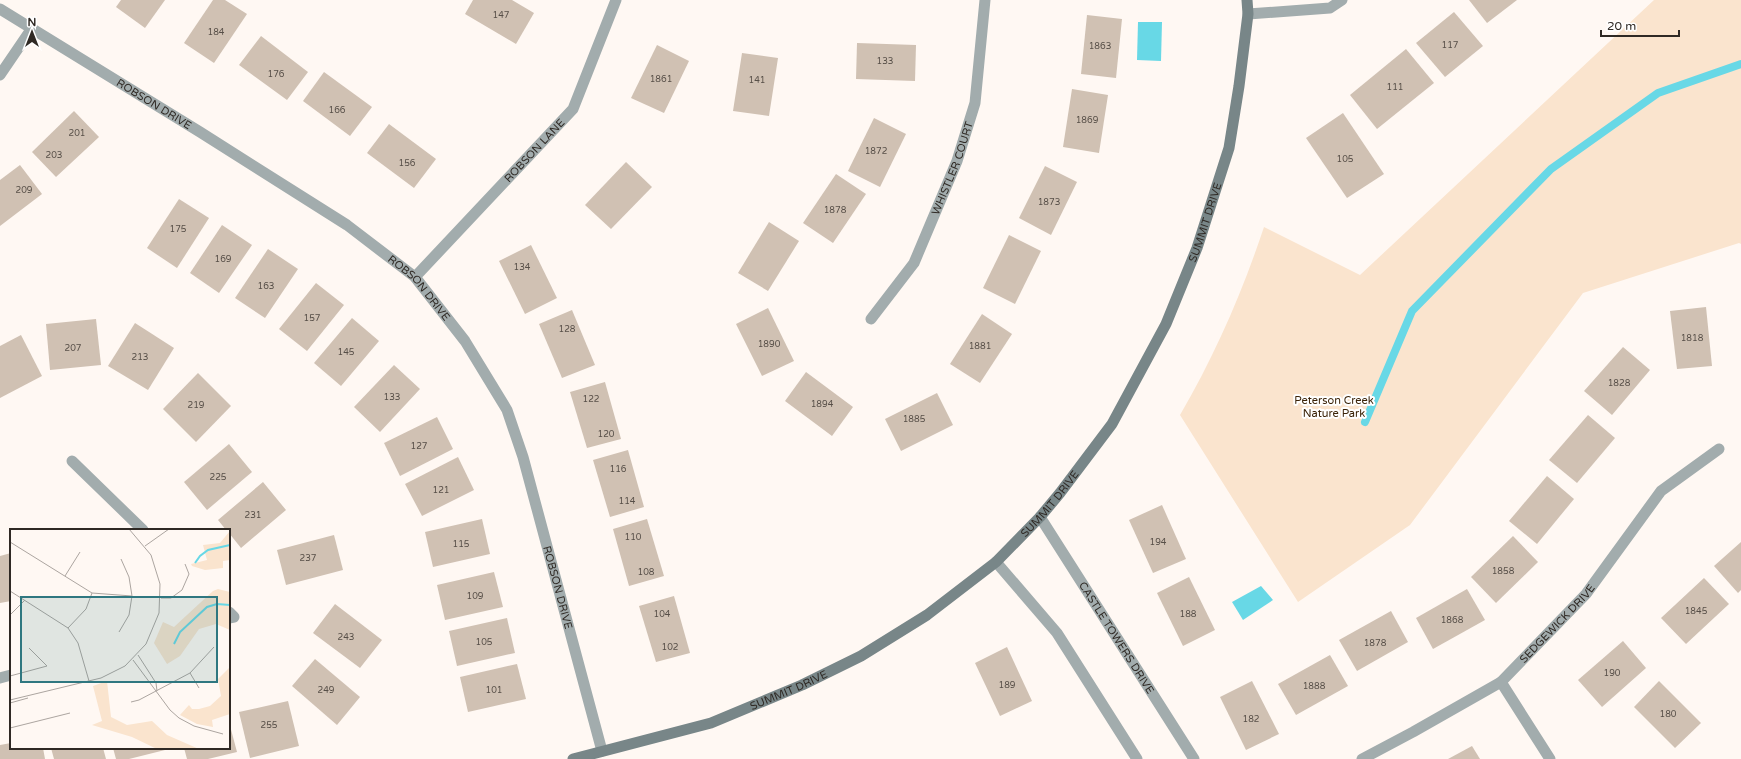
<svg xmlns="http://www.w3.org/2000/svg" width="1741" height="759" viewBox="0 0 1741 759" font-family="'Varela Round',sans-serif">
<style>
.green{fill:#fae4ce}
.water{fill:#68d8e6}
.lines{fill:none;stroke-linecap:round;stroke-linejoin:round}
.stream{stroke:#68d8e6;stroke-width:8}
.building{fill:#d0c1b3}
.minor{stroke:#a2acad;stroke-width:11}
.secondary{stroke:#788688;stroke-width:11}
.labels{text-anchor:middle;dominant-baseline:central;stroke-width:4;stroke-linejoin:round;paint-order:stroke}
.number-label{font-size:9px;fill:#574f48}
.street-label{font-size:11px;fill:#2f2924;stroke:#fff}
.park-label{font-size:11px;fill:#3b2308;stroke:#fff}
.inset-river{fill:none;stroke:#68d8e6;stroke-width:2}
.inset-road{fill:none;stroke:#aca5a0;stroke-width:1}
.view{fill:#2f7780;fill-opacity:0.15;stroke:#2f7780;stroke-width:2}
.inset-edge{fill:none;stroke:#2f2924;stroke-width:2}
</style>
<rect width="100%" height="100%" fill="#fff8f3"/>
<!-- green -->
<path class="green" d="M1654 0H1741V244L1739 243 1583 293 1410 525 1298 602 1180 415C1215 355 1242 293 1264 227L1360 275Z"/>
<!-- water -->
<g class="water">
<polygon points="1138,22 1162,22 1161,61 1137,60"/>
<polygon points="1261,586 1273,600 1243,620 1232,602"/>
</g>
<g class="lines">
<!-- stream -->
<polyline class="stream" points="1365,422 1412,311 1551,169 1658,93 1741,64"/>
</g>
<!-- building -->
<g class="building">
<polygon points="121,0 165,0 145,28 116,7"/>
<polygon points="213,0 225,0 247,14 214,63 184,43"/>
<polygon points="473,0 512,0 534,13 516,44 465,14"/>
<polygon points="1469,0 1517,0 1487,23"/>
<polygon points="1454,12 1483,46 1445,77 1416,43"/>
<polygon points="1087,15 1122,19 1116,78 1081,74"/>
<polygon points="261,36 308,72 287,100 239,65"/>
<polygon points="857,43 916,45 915,81 856,79"/>
<polygon points="657,45 689,61 664,113 631,98"/>
<polygon points="1406,49 1434,83 1377,129 1350,95"/>
<polygon points="742,53 778,58 769,116 733,111"/>
<polygon points="324,72 372,107 350,136 303,101"/>
<polygon points="1072,89 1108,95 1099,153 1063,147"/>
<polygon points="74,111 99,137 56,177 32,152"/>
<polygon points="1343,113 1384,174 1347,198 1306,138"/>
<polygon points="874,118 906,134 880,187 848,171"/>
<polygon points="389,124 436,159 414,188 367,153"/>
<polygon points="626,162 652,187 611,229 585,205"/>
<polygon points="20,165 42,194 0,226 0,180"/>
<polygon points="1045,166 1077,182 1051,235 1019,218"/>
<polygon points="836,174 866,194 833,243 803,223"/>
<polygon points="179,199 209,218 177,268 147,248"/>
<polygon points="769,222 799,241 768,291 738,273"/>
<polygon points="222,225 252,245 219,293 190,273"/>
<polygon points="1009,235 1041,251 1015,304 983,288"/>
<polygon points="531,245 557,298 525,314 499,261"/>
<polygon points="268,249 298,269 265,318 235,298"/>
<polygon points="316,283 344,305 307,351 279,329"/>
<polygon points="1706,307 1712,366 1677,369 1670,311"/>
<polygon points="768,308 794,361 762,376 736,324"/>
<polygon points="572,310 595,365 562,378 539,324"/>
<polygon points="982,314 1012,334 980,383 950,364"/>
<polygon points="352,318 379,341 341,386 314,363"/>
<polygon points="96,319 101,365 50,370 46,324"/>
<polygon points="135,323 174,348 148,390 108,366"/>
<polygon points="21,335 42,376 0,398 0,346"/>
<polygon points="1623,347 1650,370 1612,415 1584,391"/>
<polygon points="394,365 420,389 380,432 354,407"/>
<polygon points="806,372 853,407 832,436 785,401"/>
<polygon points="198,373 231,406 196,442 163,409"/>
<polygon points="605,382 621,439 587,448 570,392"/>
<polygon points="937,393 953,425 901,451 885,419"/>
<polygon points="1588,415 1615,438 1577,483 1549,460"/>
<polygon points="437,417 453,449 400,476 384,443"/>
<polygon points="229,444 252,472 207,510 184,482"/>
<polygon points="628,450 644,507 610,517 593,460"/>
<polygon points="458,457 474,490 422,516 405,484"/>
<polygon points="1547,476 1574,499 1537,544 1509,521"/>
<polygon points="263,482 286,510 241,548 229,533 229,530 226,530 218,520"/>
<polygon points="1162,505 1186,559 1153,573 1129,520"/>
<polygon points="482,519 490,554 433,567 425,532"/>
<polygon points="647,519 664,576 629,586 613,529"/>
<polygon points="334,535 343,570 286,585 277,550"/>
<polygon points="1513,536 1538,562 1496,603 1471,577"/>
<polygon points="1741,542 1741,590 1738,593 1714,566"/>
<polygon points="11,553 11,601 0,603 0,556"/>
<polygon points="494,572 503,607 445,620 437,585"/>
<polygon points="1189,577 1215,630 1183,646 1157,593"/>
<polygon points="1704,578 1729,604 1686,644 1661,618"/>
<polygon points="1467,589 1485,620 1433,649 1416,618"/>
<polygon points="674,596 690,653 656,662 639,606"/>
<polygon points="335,604 382,640 360,668 313,633"/>
<polygon points="1391,611 1408,642 1357,671 1339,640"/>
<polygon points="507,618 515,653 457,666 449,631"/>
<polygon points="1623,641 1646,668 1602,707 1578,680"/>
<polygon points="1007,647 1032,701 1000,716 975,663"/>
<polygon points="1330,655 1348,686 1296,715 1278,684"/>
<polygon points="315,659 360,697 337,725 292,686"/>
<polygon points="517,664 526,699 468,712 460,677"/>
<polygon points="1252,681 1279,734 1246,750 1220,697"/>
<polygon points="1659,681 1701,723 1675,748 1634,707"/>
<polygon points="288,701 299,746 250,758 239,712"/>
<polygon points="229,722 237,752 208,759 187,759 184,748 229,748"/>
<polygon points="11,743 11,748 43,748 45,759 0,759 0,745"/>
<polygon points="1472,746 1480,759 1448,759"/>
<polygon points="51,748 103,748 106,759 54,759"/>
<polygon points="113,748 165,748 165,750 129,759 116,759"/>
</g>
<g class="lines">
<!-- minor -->
<g class="minor">
<path id="s1" d="M0 9 200 132 347 225 415 277 465 341 507 410 523 457 602 751"/>
<polyline points="1248,14 1330,8 1342,0"/>
<polyline points="0,75 32,28"/>
<path id="s2" d="M415 277 573 109 616 0"/>
<path id="s3" d="M871 319 914 263 957 161 975 103 985 0"/>
<polyline points="72,461 143,530"/>
<path id="s4" d="M1040 517 1194 759"/>
<polyline points="996,562 1057,633 1137,759"/>
<polyline points="229,612 234,617 229,618"/>
<polyline points="0,678 11,675"/>
<polyline points="1501,682 1550,759"/>
<path id="s5" d="M1362 759 1413 732 1501 682 1586 594 1661 491 1719 449"/>
</g>
<!-- secondary -->
<path class="secondary" id="s6" d="M573 759 711 723 802 685 861 656 927 615 996 562 1040 517 1060 493 1112 424 1166 324 1197 248 1229 148 1239 86 1248 14 1247 0"/>
</g>
<g class="labels">
<!-- number labels -->
<g class="number-label">
<text x="501" y="15">147</text>
<text x="216" y="32">184</text>
<text x="1450" y="45">117</text>
<text x="1100" y="46">1863</text>
<text x="885" y="61">133</text>
<text x="276" y="74">176</text>
<text x="661" y="79">1861</text>
<text x="757" y="80">141</text>
<text x="1395" y="87">111</text>
<text x="337" y="110">166</text>
<text x="1087" y="120">1869</text>
<text x="77" y="133">201</text>
<text x="876" y="151">1872</text>
<text x="54" y="155">203</text>
<text x="1345" y="159">105</text>
<text x="407" y="163">156</text>
<text x="24" y="190">209</text>
<text x="1049" y="202">1873</text>
<text x="835" y="210">1878</text>
<text x="178" y="229">175</text>
<text x="223" y="259">169</text>
<text x="522" y="267">134</text>
<text x="266" y="286">163</text>
<text x="312" y="318">157</text>
<text x="567" y="329">128</text>
<text x="1692" y="338">1818</text>
<text x="769" y="344">1890</text>
<text x="980" y="346">1881</text>
<text x="73" y="348">207</text>
<text x="346" y="352">145</text>
<text x="140" y="357">213</text>
<text x="1619" y="383">1828</text>
<text x="392" y="397">133</text>
<text x="591" y="399">122</text>
<text x="822" y="404">1894</text>
<text x="196" y="405">219</text>
<text x="914" y="419">1885</text>
<text x="606" y="434">120</text>
<text x="419" y="446">127</text>
<text x="618" y="469">116</text>
<text x="218" y="477">225</text>
<text x="441" y="490">121</text>
<text x="627" y="501">114</text>
<text x="253" y="515">231</text>
<text x="633" y="537">110</text>
<text x="1158" y="542">194</text>
<text x="461" y="544">115</text>
<text x="308" y="558">237</text>
<text x="1503" y="571">1858</text>
<text x="646" y="572">108</text>
<text x="475" y="596">109</text>
<text x="1696" y="611">1845</text>
<text x="662" y="614">104</text>
<text x="1188" y="614">188</text>
<text x="1452" y="620">1868</text>
<text x="346" y="637">243</text>
<text x="484" y="642">105</text>
<text x="1375" y="643">1878</text>
<text x="670" y="647">102</text>
<text x="1612" y="673">190</text>
<text x="1007" y="685">189</text>
<text x="1314" y="686">1888</text>
<text x="326" y="690">249</text>
<text x="494" y="690">101</text>
<text x="1668" y="714">180</text>
<text x="1251" y="719">182</text>
<text x="269" y="725">255</text>
</g>
<!-- street labels -->
<g class="street-label">
<text stroke="none"><textPath href="#s1" startOffset="181">ROBSON DRIVE</textPath></text>
<text stroke="none"><textPath href="#s2" startOffset="174">ROBSON LANE</textPath></text>
<text stroke="none"><textPath href="#s3" startOffset="173">WHISTLER COURT</textPath></text>
<text stroke="none"><textPath href="#s6" startOffset="875">SUMMIT DRIVE</textPath></text>
<text stroke="none"><textPath href="#s1" startOffset="505">ROBSON DRIVE</textPath></text>
<text stroke="none"><textPath href="#s6" startOffset="551">SUMMIT DRIVE</textPath></text>
<text stroke="none"><textPath href="#s1" startOffset="841">ROBSON DRIVE</textPath></text>
<text stroke="none"><textPath href="#s5" startOffset="240">SEDGEWICK DRIVE</textPath></text>
<text stroke="none"><textPath href="#s4" startOffset="143">CASTLE TOWERS DRIVE</textPath></text>
<text stroke="none"><textPath href="#s6" startOffset="227">SUMMIT DRIVE</textPath></text>
</g>
<!-- park labels -->
<g class="park-label">
<text x="1334" y="400">Peterson Creek<tspan x="1334" dy="13">Nature Park</tspan></text>
</g>
</g>
<!-- overview -->
<g transform="translate(10 529)">
<rect width="220" height="220" fill="#fff8f3"/>
<path d="M220 2V31L213 32V39L195 41 182 37 181 35 197 31 193 16 210 14ZM208 60 220 63V101L206 95 189 100 170 127 157 135 144 114 153 93 164 98 203 62ZM220 138V185L202 191 203 198 187 195 170 186 179 176 182 180H189L200 177 211 167 208 150ZM97 152 101 188 117 196 142 192 157 206 189 220H147L122 208 82 196 92 192 83 157Z" fill="#fae4ce"/>
<path class="inset-river" d="M185 34 190 27 198 21 220 16M164 115 170 103 197 78 207 75 220 76"/>
<path class="inset-road" d="M0 13 82 64 122 67M135 17 159 0M55 47 70 23M0 62 58 99 68 114 79 152M151 69H161L172 61 179 45 175 35M0 86 15 71M58 99 76 80 82 64M109 103 119 86 122 67 119 48 111 30M128 126 146 154 147 162M123 131 160 181 169 189 184 197 213 205M180 144 189 159M0 147 37 137 19 119M0 171 91 149 115 137 136 115 149 84 150 55 141 26 119 0M121 173 129 171 180 144 204 118M0 174 18 169M0 199 60 184"/>
<path class="view" d="M11 68H207V153H11Z"/>
<rect width="220" height="220" class="inset-edge"/>
</g>
<!-- north arrow -->
<g transform="translate(32 32)" stroke="#ffffff" stroke-width="3" paint-order="stroke">
<path d="M0-3L7 15L0 10L-7 15Z" fill="#2f2924"/>
<text y="-6" font-size="11" font-weight="bold" text-anchor="middle" fill="#2f2924">N</text>
</g>
<!-- scale -->
<path d="M1601 30v6h78v-6" fill="none" stroke="#2f2924" stroke-width="2"/>
<text x="1607" y="30" font-size="12" fill="#2f2924" stroke="#ffffff" stroke-width="3" paint-order="stroke">20 m</text>
</svg>
